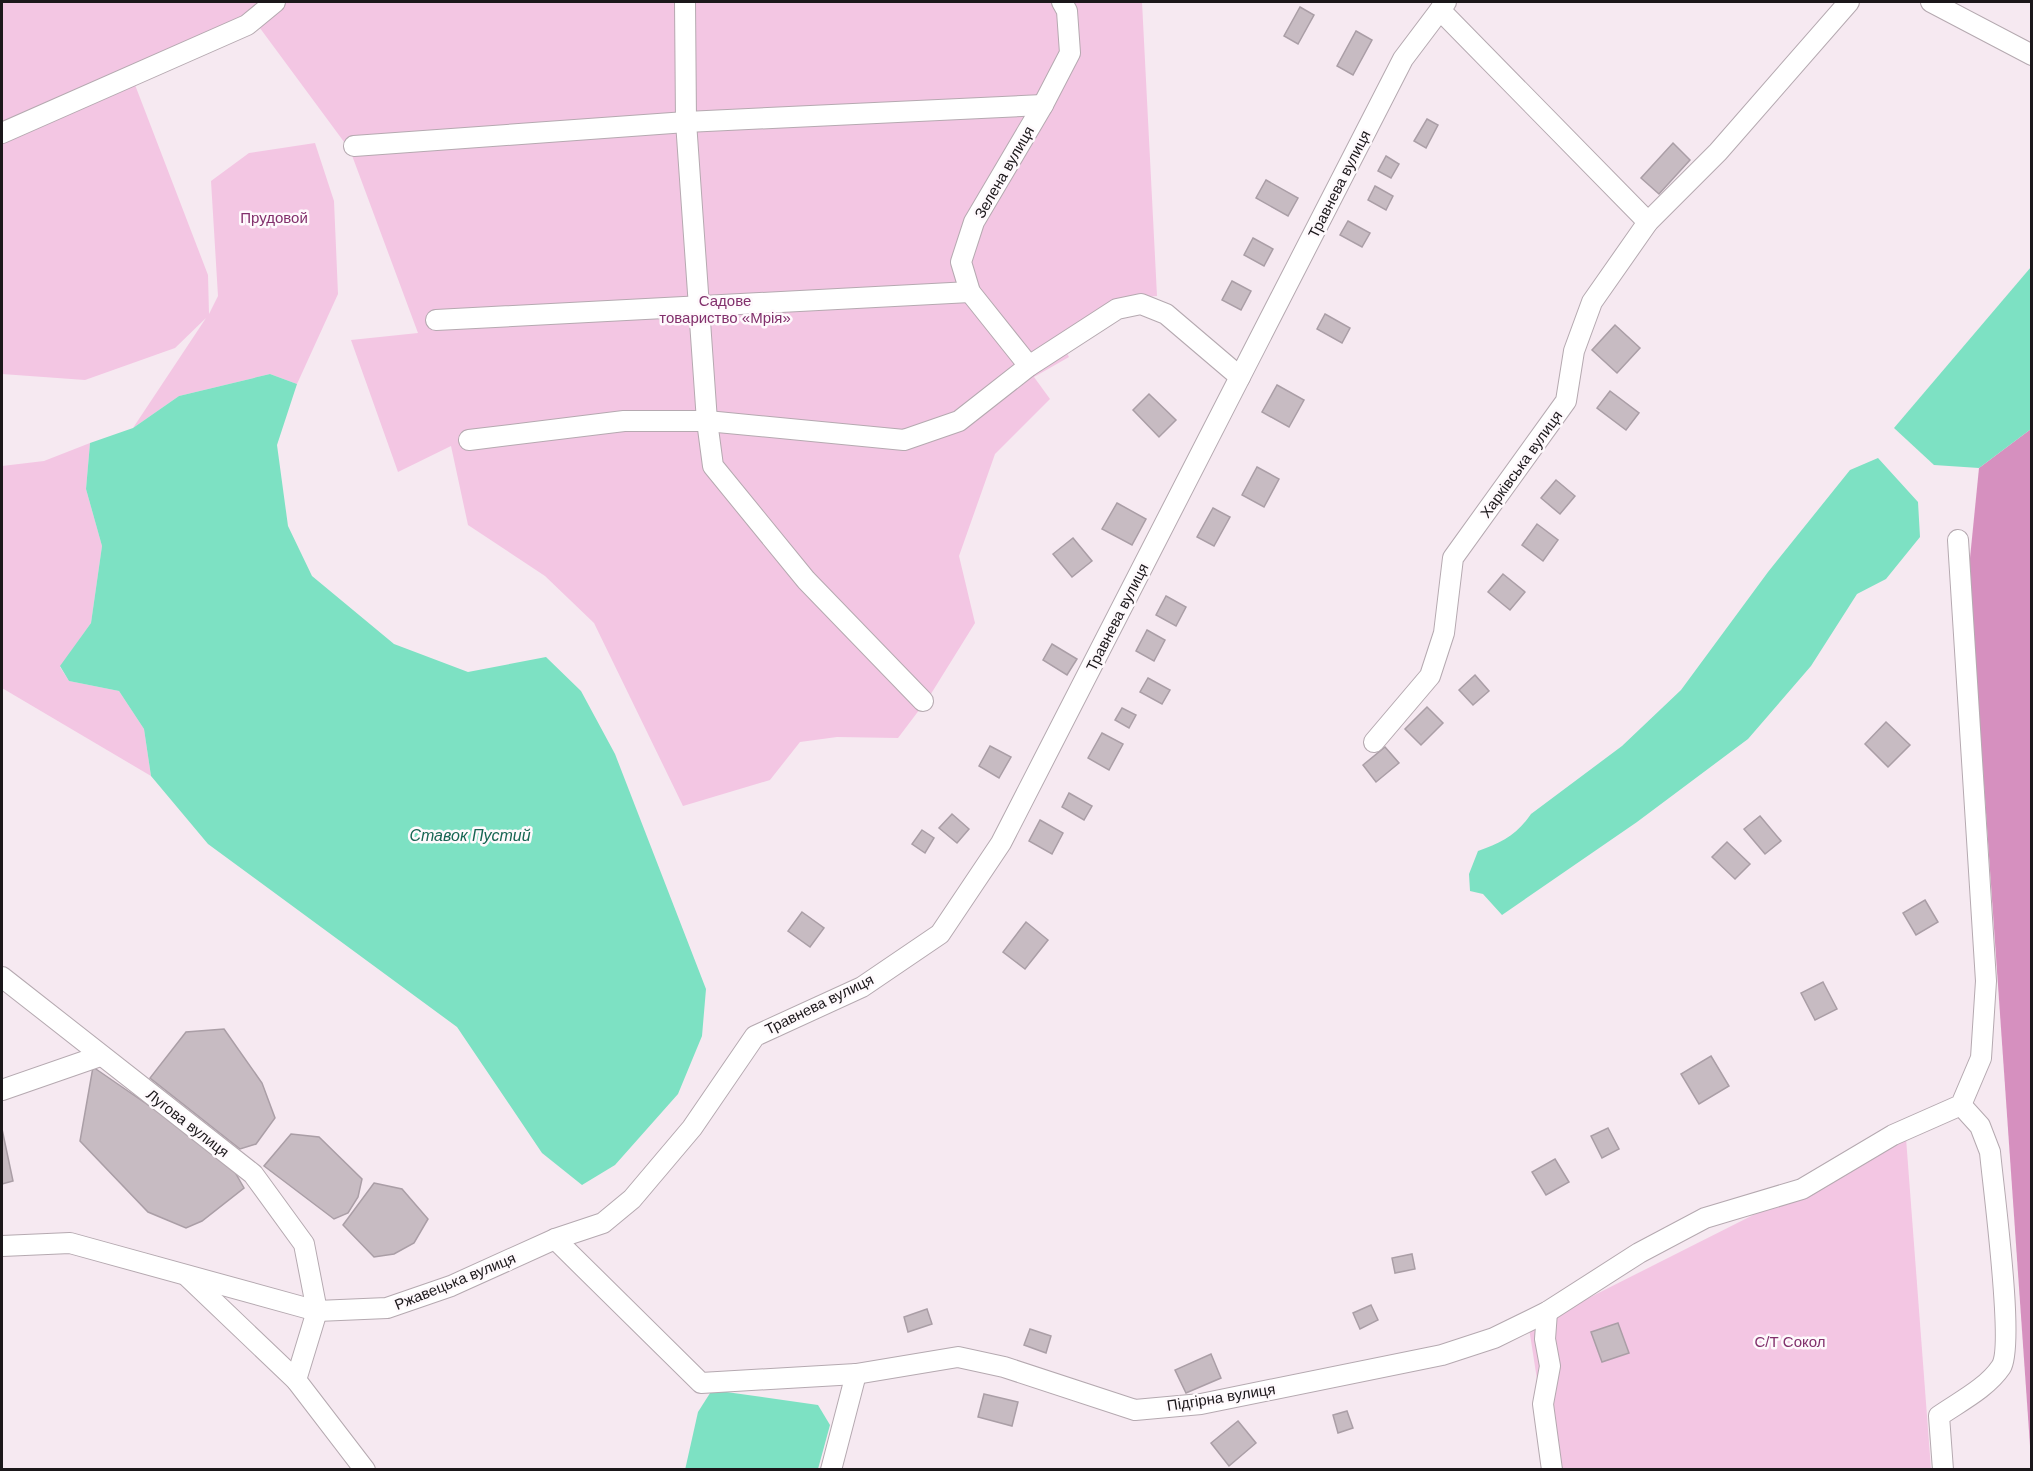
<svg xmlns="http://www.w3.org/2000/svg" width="2033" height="1471" viewBox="0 0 2033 1471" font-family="Arial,sans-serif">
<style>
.green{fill:#f3c6e3}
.forest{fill:#d690bf}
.water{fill:#7de1c3}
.building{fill:#c7bbc2;stroke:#aa9ea6;stroke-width:1.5}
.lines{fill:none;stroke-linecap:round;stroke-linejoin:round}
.minor-casing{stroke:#b5a9b0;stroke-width:22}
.minor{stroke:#fff;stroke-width:20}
.labels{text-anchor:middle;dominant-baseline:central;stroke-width:5;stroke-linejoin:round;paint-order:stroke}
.street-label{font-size:15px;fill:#1b171a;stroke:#fef9fc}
.park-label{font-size:15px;fill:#82306c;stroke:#fef9fc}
.water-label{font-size:16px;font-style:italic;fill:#176653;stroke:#fef9fc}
</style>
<rect width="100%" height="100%" fill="#f6e9f1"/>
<!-- green -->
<g class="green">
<polygon points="2,2 1142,2 1157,296 1120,299 1058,336 1069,357 1034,377 1050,399 995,454 959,556 975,623 929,697 898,738 837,737 800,742 770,780 683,806 594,623 545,576 468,525 451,446 398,472 351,340 418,333 350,150 254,20 132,77 208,275 209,314 218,296 211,181 249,153 315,143 334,201 338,294 297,384 270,374 179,396 133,428 206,318 175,348 85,380 2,374"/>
<polygon points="90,443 86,489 102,546 91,623 60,667 69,681 119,691 144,729 151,776 2,688 2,466 44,461"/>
<polygon points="1906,1138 1931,1469 1551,1469 1529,1328"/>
</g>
<!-- forest -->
<polygon class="forest" points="2031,429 2031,1460 1969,568 1979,468"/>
<!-- water -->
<g class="water">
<polygon points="2031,267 2031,429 1979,468 1934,465 1894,428"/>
<polygon points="270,374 297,384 277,445 288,526 312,576 394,644 468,672 546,657 581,691 615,754 706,989 702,1036 678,1094 615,1165 582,1185 542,1153 457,1027 208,844 151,776 144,729 119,691 69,681 60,666 91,623 102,546 86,489 90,443 133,428 179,396"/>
<path d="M1878 458 1918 502 1920 537 1886 579 1857 594 1811 666 1748 739 1637 822 1502 915 1483 894 1470 891 1469 874 1478 851C1501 843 1517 835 1531 814L1622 746 1681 690 1768 572 1850 470Z"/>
<polygon points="712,1390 818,1405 830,1425 818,1469 685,1470 698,1412"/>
</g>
<!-- building -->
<g class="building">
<polygon points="1300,7 1314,15 1298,44 1284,36"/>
<polygon points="1356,31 1372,40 1353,75 1337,66"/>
<polygon points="1427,119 1438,125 1426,148 1414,141"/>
<polygon points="1673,143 1690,160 1659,194 1641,178"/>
<polygon points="1386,156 1399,164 1391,178 1378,171"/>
<polygon points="1266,180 1298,198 1288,216 1256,198"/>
<polygon points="1375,186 1393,196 1386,210 1368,200"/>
<polygon points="1348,221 1370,233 1362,247 1340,235"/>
<polygon points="1253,238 1273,249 1264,266 1244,255"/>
<polygon points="1232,281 1251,291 1241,310 1222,300"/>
<polygon points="1325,314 1350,328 1342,343 1317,329"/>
<polygon points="1615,325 1640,348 1617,373 1592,350"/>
<polygon points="1277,385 1304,400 1289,427 1262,412"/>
<polygon points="1610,391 1639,413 1626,430 1597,408"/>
<polygon points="1149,394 1176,420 1159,437 1133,410"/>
<polygon points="1257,467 1279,479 1264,507 1242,495"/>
<polygon points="1556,480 1575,496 1560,514 1541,498"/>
<polygon points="1117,503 1146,519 1132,545 1102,529"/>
<polygon points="1213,508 1230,517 1214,546 1197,537"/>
<polygon points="1537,524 1558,540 1543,561 1522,545"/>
<polygon points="1073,538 1092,561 1072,577 1053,554"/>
<polygon points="1503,574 1525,592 1510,610 1488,592"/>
<polygon points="1166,596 1186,607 1176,626 1156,615"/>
<polygon points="1147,630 1165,640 1154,661 1136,651"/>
<polygon points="1052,644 1077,659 1067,675 1043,660"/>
<polygon points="1475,675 1489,691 1473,705 1459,690"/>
<polygon points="1148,678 1170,690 1162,704 1140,692"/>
<polygon points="1427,707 1443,723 1421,745 1405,729"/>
<polygon points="1122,708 1136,715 1129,728 1115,720"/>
<polygon points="1886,722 1910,745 1888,767 1865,744"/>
<polygon points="1102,733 1123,744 1109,770 1088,758"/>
<polygon points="990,746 1011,757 999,778 979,766"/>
<polygon points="1385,747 1399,763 1376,782 1363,765"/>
<polygon points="1069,793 1092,806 1084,820 1062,807"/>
<polygon points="952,814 969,829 957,843 939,828"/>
<polygon points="1760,816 1781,841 1765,854 1744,829"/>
<polygon points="1040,820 1063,833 1052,854 1029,841"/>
<polygon points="922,830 934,838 925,853 912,844"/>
<polygon points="1727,842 1750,864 1735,879 1712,857"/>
<polygon points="1925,900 1938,922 1916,935 1903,913"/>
<polygon points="802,912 824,928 810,947 788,931"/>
<polygon points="1026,922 1048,940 1025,969 1003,952"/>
<polygon points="1823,982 1837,1009 1815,1020 1801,993"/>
<polygon points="224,1029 262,1083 275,1118 256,1144 240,1149 150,1078 186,1032"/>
<polygon points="1711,1056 1729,1086 1699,1104 1681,1074"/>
<polygon points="93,1067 228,1160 244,1188 202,1221 186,1228 148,1212 80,1141"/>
<polygon points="1608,1128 1619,1149 1602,1158 1591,1136"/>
<polygon points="2,1129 13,1181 2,1184"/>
<polygon points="291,1134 319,1137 362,1179 358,1197 348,1213 334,1219 264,1166"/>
<polygon points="1555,1159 1569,1182 1546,1195 1532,1172"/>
<polygon points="374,1183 402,1189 428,1219 414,1243 394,1254 374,1257 343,1225"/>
<polygon points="1412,1254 1415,1269 1395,1273 1392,1258"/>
<polygon points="1371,1305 1378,1320 1360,1329 1353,1313"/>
<polygon points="927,1309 932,1324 908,1332 904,1317"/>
<polygon points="1618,1323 1629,1353 1602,1362 1591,1332"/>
<polygon points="1030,1329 1051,1336 1046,1353 1024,1345"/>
<polygon points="1211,1354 1221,1378 1186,1393 1175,1370"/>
<polygon points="984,1394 1018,1402 1012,1426 978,1417"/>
<polygon points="1347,1411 1353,1428 1338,1433 1333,1415"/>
<polygon points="1238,1421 1256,1443 1229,1466 1211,1443"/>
</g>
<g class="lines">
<defs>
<g id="minor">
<polyline points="685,2 686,122 707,421 713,466 806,580 923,701"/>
<polyline points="1931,2 2032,55"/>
<polyline points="1440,10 1648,222"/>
<polyline points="2,133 247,25 275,2"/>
<polyline points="354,146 686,122 1043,105"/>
<polyline points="436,320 970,292"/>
<polyline points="1029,366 970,292 961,262 974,222 1043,105 1070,53 1067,11 1062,2"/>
<polyline points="469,440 624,421 707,421 904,440 959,421 1029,366 1117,309 1141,304 1166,314 1240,377"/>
<polyline points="1374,742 1430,676 1444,633 1453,558 1566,401 1574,351 1592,302 1648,222 1718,152 1849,2"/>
<polyline points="2,977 253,1174 304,1244 317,1311 296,1380"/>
<polyline points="2,1090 100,1056"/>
<polyline points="555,1239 701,1383 856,1374 958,1357 1004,1367 1135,1410 1201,1404 1442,1355 1494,1338 1547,1312 1639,1253 1705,1218 1802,1189 1893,1135 1961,1105 1981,1058 1986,981 1958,540"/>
<polyline points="2,1246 70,1243 317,1311 387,1308 451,1286 555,1239 603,1223 632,1199 692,1128 755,1036 862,987 940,934 1001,843 1403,59 1446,2"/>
<polyline points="188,1277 296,1380 365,1470"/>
<polyline points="1547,1312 1545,1339 1550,1366 1543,1404 1552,1470"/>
<polyline points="831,1470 856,1374"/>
<path d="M1943 1470 1939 1416C1959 1402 1987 1388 2001 1367 2015 1346 1993 1186 1990 1152L1980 1126 1961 1105"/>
</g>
</defs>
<!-- minor casing -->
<use href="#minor" class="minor-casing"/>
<!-- minor -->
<use href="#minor" class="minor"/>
</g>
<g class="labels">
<!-- street labels -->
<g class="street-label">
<text transform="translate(1004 172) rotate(-60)">Зелена вулиця</text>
<text transform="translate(1339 184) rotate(-63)">Травнева вулиця</text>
<text transform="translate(1521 464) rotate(-54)">Харківська вулиця</text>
<text transform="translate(1117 617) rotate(-63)">Травнева вулиця</text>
<text transform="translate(819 1004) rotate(-26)">Травнева вулиця</text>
<text transform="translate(188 1123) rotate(38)">Лугова вулиця</text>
<text transform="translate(455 1281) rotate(-22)">Ржавецька вулиця</text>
<text transform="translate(1221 1397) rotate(-9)">Підгірна вулиця</text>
</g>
<!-- park labels -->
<g class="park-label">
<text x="274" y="217">Прудовой</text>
<text x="725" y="300">Садове<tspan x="725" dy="17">товариство «Мрія»</tspan></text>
<text x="1790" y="1341">С/Т Сокол</text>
</g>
<!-- water labels -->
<g class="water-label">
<text x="470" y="835">Ставок Пустий</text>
</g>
</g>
<!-- border -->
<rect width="2033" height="1471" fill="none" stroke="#1b171a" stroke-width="6"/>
</svg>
